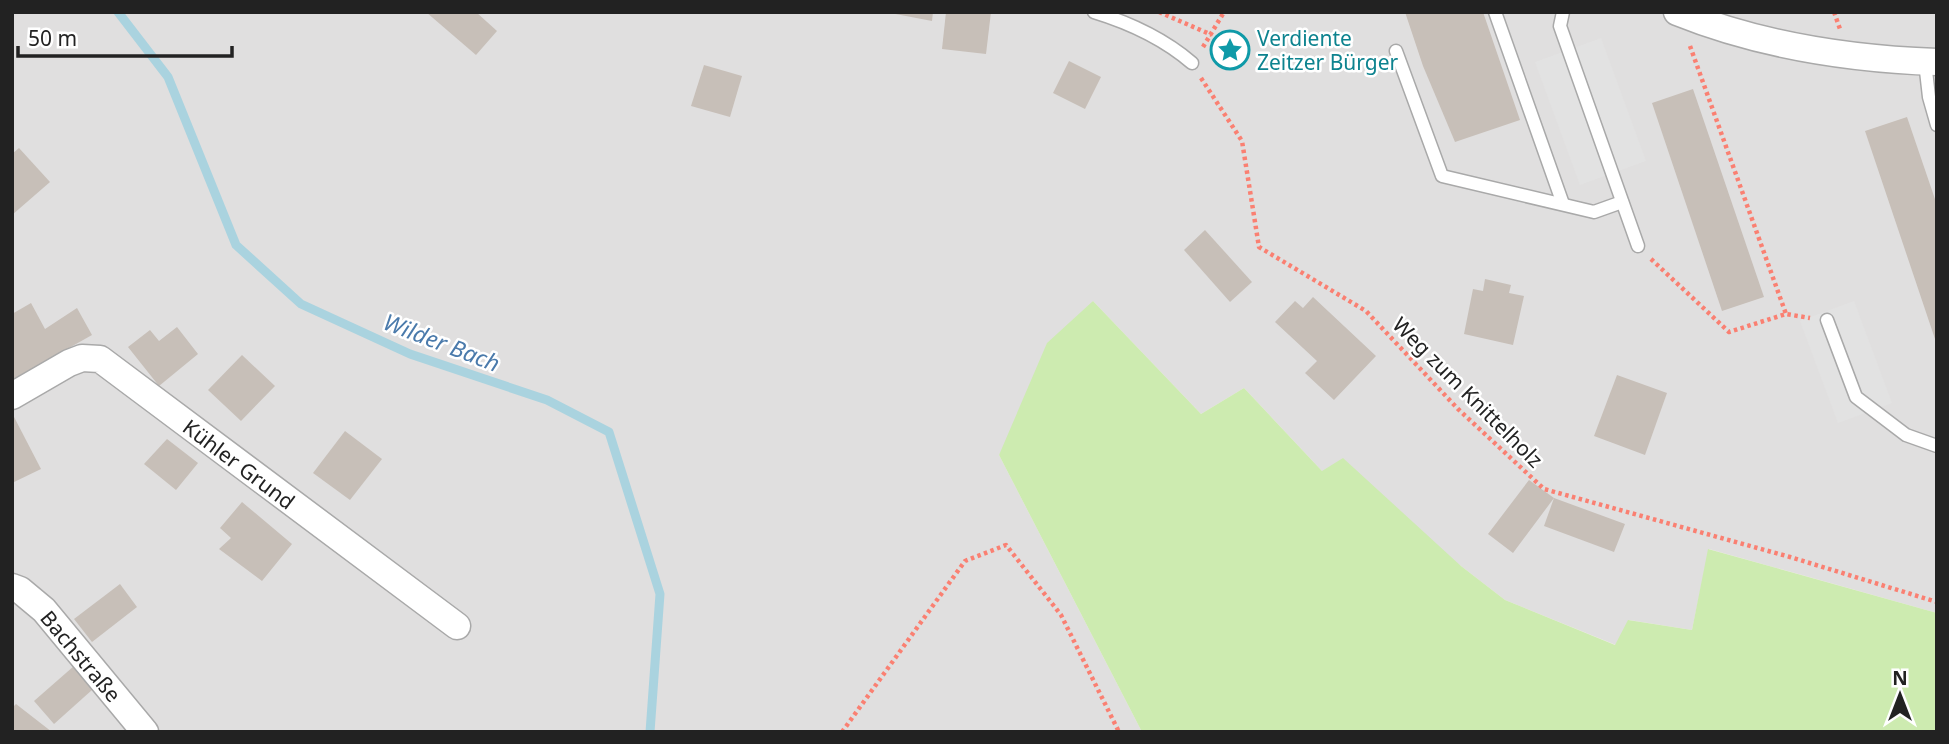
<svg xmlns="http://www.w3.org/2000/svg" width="1949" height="744" viewBox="0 0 1949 744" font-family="'Noto Sans',sans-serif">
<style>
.residential{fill:#e0dfdf}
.grass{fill:#cdebb0}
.parking{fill:#e2e2e2}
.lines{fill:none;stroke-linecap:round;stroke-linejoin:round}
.stream{stroke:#aad3df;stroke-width:9}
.building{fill:#c7bfb8}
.lane-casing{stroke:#a9a9a9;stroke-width:15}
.street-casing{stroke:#a9a9a9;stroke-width:29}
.path{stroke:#fa8072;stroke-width:4.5;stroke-dasharray:3.5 3.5;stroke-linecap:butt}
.lane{stroke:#fff;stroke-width:12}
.street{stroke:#fff;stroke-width:26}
.labels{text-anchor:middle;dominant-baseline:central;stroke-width:5;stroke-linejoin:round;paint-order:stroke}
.culture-label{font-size:21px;fill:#0d838f;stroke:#fff;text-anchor:start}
.street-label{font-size:21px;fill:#222;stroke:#fff}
.water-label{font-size:23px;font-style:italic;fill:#4a7aab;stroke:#fff}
</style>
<rect width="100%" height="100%" fill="#f2efe9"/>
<!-- residential -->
<polygon class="residential" points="12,12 1937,12 1937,613 1709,549 1692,630 1629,620 1616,645 1505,600 1461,566 1322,471 1244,388 1201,414 1093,301 999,455 1142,732 12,732"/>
<!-- grass -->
<polygon class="grass" points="1093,301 1201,414 1244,388 1322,471 1343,458 1461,566 1505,600 1615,645 1628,620 1692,630 1708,549 1937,613 1937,732 1142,732 999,455 1047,343"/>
<!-- parking -->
<g class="parking">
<polygon points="1601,38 1646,161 1580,185 1535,62"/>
<polygon points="1854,301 1892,403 1838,423 1800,321"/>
</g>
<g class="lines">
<!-- stream -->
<polyline class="stream" points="118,12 168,77 236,245 301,304 410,354 547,400 609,432 660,594 650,732"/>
</g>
<!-- building -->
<g class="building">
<polygon points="426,12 476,12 497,31 476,55"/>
<polygon points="885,12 933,12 932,21"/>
<polygon points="946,12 991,12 986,54 942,49"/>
<polygon points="1405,12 1483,12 1520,120 1455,142 1423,66"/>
<polygon points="1069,61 1101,77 1085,109 1053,93"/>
<polygon points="704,65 742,76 730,117 691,106"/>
<polygon points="1693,89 1764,297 1722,311 1652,103"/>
<polygon points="1907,117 1937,205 1936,342 1865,131"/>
<polygon points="19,148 50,182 12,215 12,154"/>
<polygon points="1205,230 1252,282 1230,302 1184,250"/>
<polygon points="1485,279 1511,285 1509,293 1524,296 1513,345 1464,334 1473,289 1483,291"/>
<polygon points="1313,297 1376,356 1334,400 1305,373 1317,361 1275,322 1295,301 1303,308"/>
<polygon points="31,303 45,329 77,308 92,335 12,380 12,314"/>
<polygon points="177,327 198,354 159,386 128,347 150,330 159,341"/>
<polygon points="242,355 275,386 241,421 208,390"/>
<polygon points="1617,375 1667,393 1645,455 1594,436"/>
<polygon points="12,413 41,469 12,483"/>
<polygon points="345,431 382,459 350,500 313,473"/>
<polygon points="167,439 198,463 176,490 144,464"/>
<polygon points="1529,480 1554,498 1625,524 1614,552 1544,526 1554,498 1513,553 1488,534"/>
<polygon points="242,502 292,544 262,581 219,549 231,538 220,528"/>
<polygon points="120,584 137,607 92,642 74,619"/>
<polygon points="82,659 102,681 54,724 34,701"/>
<polygon points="16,704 52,732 12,732 12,708"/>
</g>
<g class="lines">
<defs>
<g id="lane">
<path d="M1094 12C1130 23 1163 38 1192 63"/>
<polyline points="1495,12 1563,204"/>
<polyline points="1563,12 1560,26 1638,246"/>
<polyline points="1396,51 1442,176 1594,212 1622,202"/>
<polyline points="1925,62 1929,97 1937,125"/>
<polyline points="1827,320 1856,397 1906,435 1937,446"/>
</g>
<g id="street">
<path d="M1677 12C1759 45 1849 59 1937 62"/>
<polyline points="12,396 69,363 82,358 100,359 457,626"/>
<polyline points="12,587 20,590 44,610 145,732"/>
</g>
</defs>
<!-- lane casing -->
<use href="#lane" class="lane-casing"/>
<!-- street casing -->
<use href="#street" class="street-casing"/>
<!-- path -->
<g class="path">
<polyline points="1159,12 1212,35"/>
<polyline points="1834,12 1840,29"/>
<polyline points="1690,46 1786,314"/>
<polyline points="1203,47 1224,12"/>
<polyline points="1201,78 1242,141 1259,247 1366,311 1458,409 1544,489 1790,557 1937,602"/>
<polyline points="1651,259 1729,332 1786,314 1810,318"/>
<polyline points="842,732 965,561 1006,545 1061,615 1119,732"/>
</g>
<!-- lane -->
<use href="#lane" class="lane"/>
<!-- street -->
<use href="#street" class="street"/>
</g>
<!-- icons -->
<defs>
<symbol id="sight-ring" viewBox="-11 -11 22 22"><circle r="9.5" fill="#fff" stroke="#0f9aa8" stroke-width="1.5"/><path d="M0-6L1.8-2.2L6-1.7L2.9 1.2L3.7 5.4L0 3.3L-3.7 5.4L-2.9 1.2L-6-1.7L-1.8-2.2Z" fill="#0f9aa8"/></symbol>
</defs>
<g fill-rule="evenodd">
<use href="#sight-ring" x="1208" y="28" width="44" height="44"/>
</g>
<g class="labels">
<!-- culture labels -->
<g class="culture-label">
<text x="1257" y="38">Verdiente<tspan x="1257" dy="24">Zeitzer Bürger</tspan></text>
</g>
<!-- street labels -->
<g class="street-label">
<text transform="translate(1468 392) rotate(45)">Weg zum Knittelholz</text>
<text transform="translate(239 464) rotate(37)">Kühler Grund</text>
<text transform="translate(81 656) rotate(50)">Bachstraße</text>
</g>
<!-- water labels -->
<g class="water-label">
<text transform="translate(442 342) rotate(21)">Wilder Bach</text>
</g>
</g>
<!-- border -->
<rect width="1949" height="744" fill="none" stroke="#222222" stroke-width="28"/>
<!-- north arrow -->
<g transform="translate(1900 695)" stroke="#ffffff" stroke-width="5" paint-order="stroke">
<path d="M0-5L12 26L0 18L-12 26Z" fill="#222222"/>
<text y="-10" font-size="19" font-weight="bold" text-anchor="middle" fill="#222222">N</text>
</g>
<!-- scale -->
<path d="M18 46v10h214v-10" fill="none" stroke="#222222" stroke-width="3.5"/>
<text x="28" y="46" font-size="21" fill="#222222" stroke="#ffffff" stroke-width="5" paint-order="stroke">50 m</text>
</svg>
